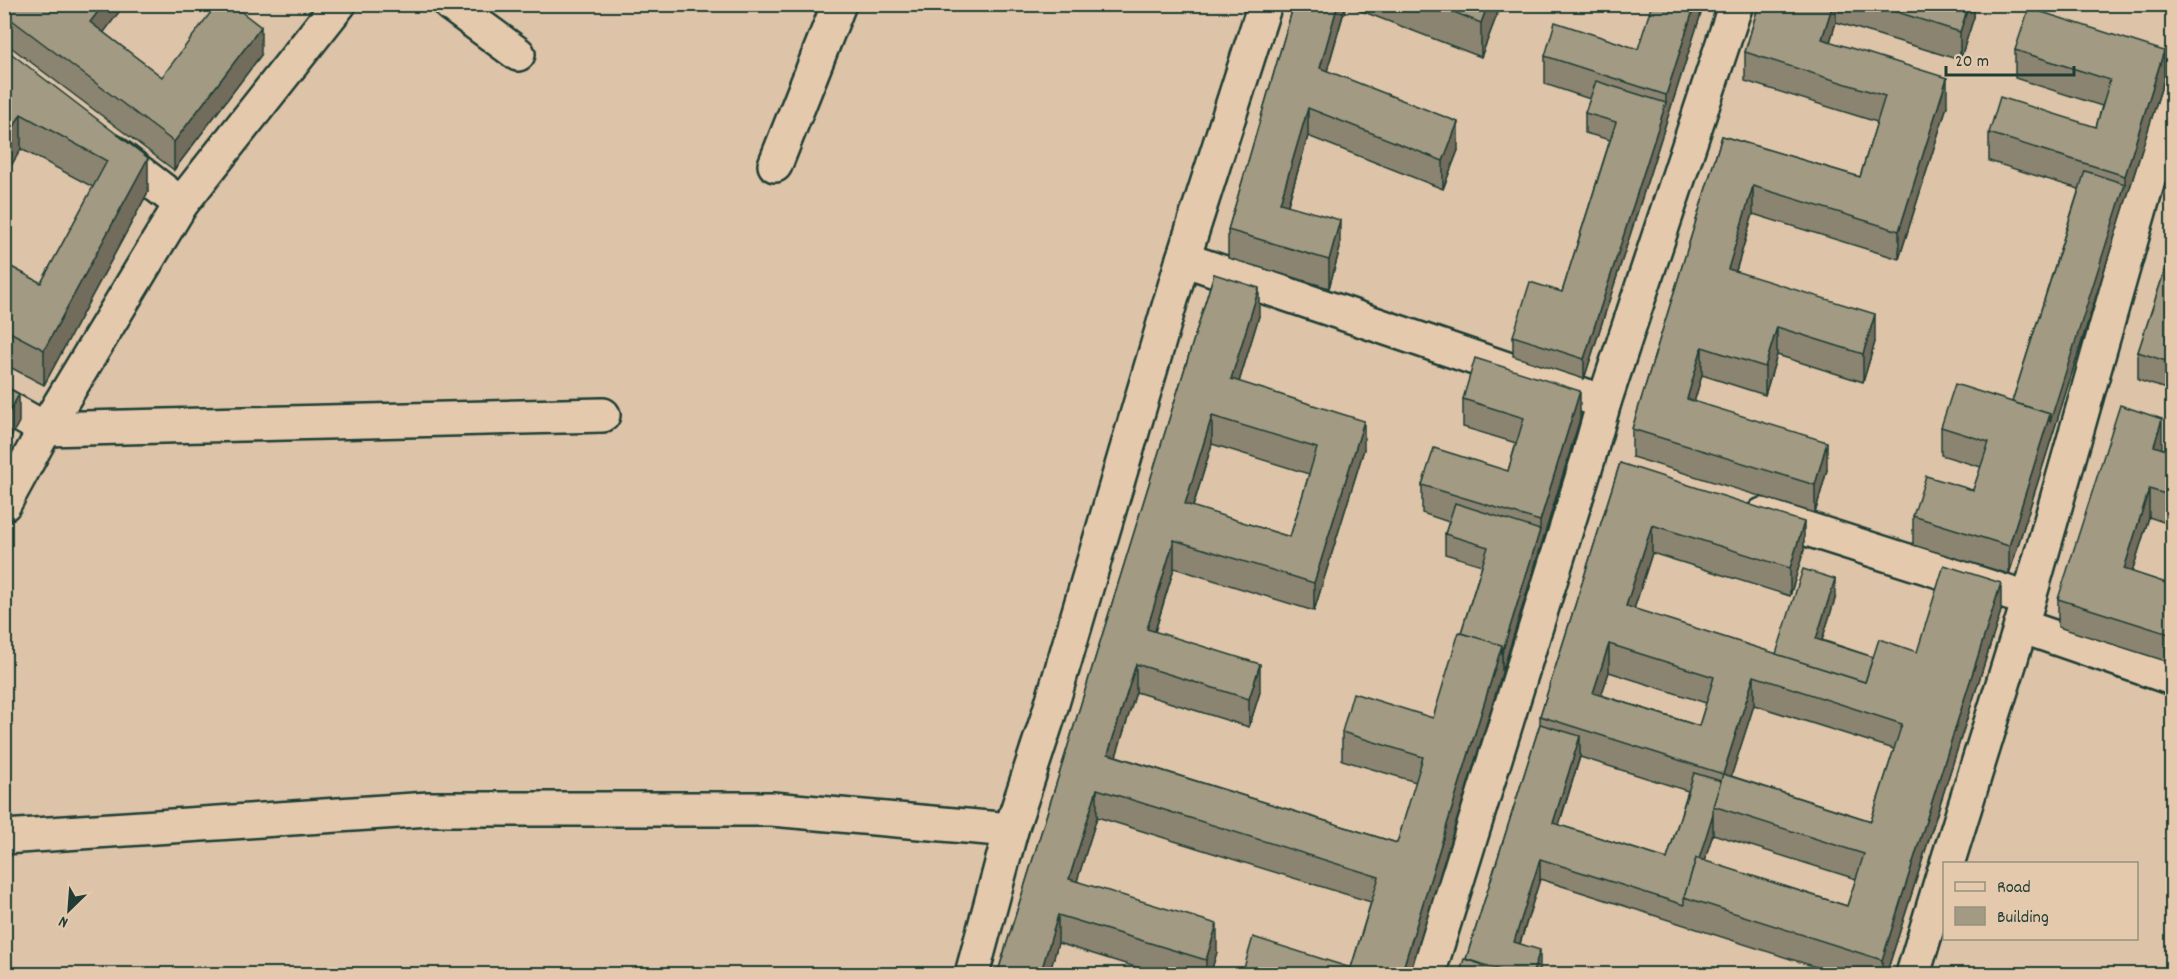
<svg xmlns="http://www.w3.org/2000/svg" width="2177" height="979" viewBox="0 0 2177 979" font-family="Dekko,sans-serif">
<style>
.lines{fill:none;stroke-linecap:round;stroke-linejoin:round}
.minor-casing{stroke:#1f3d34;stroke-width:38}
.minor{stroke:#e5c9ac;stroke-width:33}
.wall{fill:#8b8471;stroke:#1f3d34;stroke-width:1.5;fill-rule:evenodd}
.shaded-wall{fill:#716c5c;stroke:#1f3d34;stroke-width:1.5}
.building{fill:#a29a83;stroke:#1f3d34;stroke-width:1.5;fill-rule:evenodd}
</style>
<rect width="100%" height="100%" fill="#ddc3a7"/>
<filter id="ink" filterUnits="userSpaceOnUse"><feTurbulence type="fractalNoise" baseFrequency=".0167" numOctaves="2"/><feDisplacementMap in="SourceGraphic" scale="12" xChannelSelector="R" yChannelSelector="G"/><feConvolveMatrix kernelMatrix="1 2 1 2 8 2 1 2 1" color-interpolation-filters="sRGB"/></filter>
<g filter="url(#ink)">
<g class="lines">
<defs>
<g id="minor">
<polyline points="450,4 518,54"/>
<polyline points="113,152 181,204"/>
<polyline points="775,165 839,4"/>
<polyline points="1183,259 1604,402"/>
<polyline points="4,406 45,429 603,415"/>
<polyline points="4,504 45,429 181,204 339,4"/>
<polyline points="1763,515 2027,599"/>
<polyline points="2021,626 2172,678"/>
<polyline points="4,837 429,809 772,809 1011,830"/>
<polyline points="1947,864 2021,626 2172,96"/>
<polyline points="972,974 1011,830 1048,717 1183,259 1265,4"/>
<polyline points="1428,974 1588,459 1604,402 1736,4"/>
<polyline points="1913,974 1944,872"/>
</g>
</defs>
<!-- minor casing -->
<use href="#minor" class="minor-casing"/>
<!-- minor -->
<use href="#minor" class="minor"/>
</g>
<!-- wall -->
<g class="wall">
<polygon points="4,4 104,33 162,77 261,55 174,170 4,42"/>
<polygon points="1294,4 1501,4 1481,57 1346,5 1327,71 1458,150 1443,189 1308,136 1288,205 1340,248 1329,288 1228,258 1228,230"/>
<polygon points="1704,4 1584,379 1513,356 1513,336 1562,292 1610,140 1585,133 1585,113 1590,99 1545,84 1545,56 1638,49"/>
<polygon points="1759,4 1974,4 1974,17 1960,60 1836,22 1830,42 1947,106 1899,259 1753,214 1736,271 1875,342 1863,382 1777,355 1765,395 1702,375 1694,402 1827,470 1815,513 1632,457 1632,429 1722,136 1860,177 1877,122 1745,81 1745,52"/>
<polygon points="2149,4 2172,4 2170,11"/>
<polygon points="4,48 148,192 44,385 4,364 4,263 41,283 93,187 21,149"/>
<polygon points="2015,50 2164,79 2009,574 1913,545 1913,516 1973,490 1981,467 1941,455 1941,427 2012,402 2079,189 1989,161 1989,133 2096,127 2102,106 2015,78"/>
<polygon points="2172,248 2172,391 2138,380 2138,352"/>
<path d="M1214 274 1259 316 1239 382 1364 449 1314 611 1174 568 1155 632 1260 692 1249 727 1136 692 1116 756 1397 843 1416 782 1342 760V732L1433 718 1461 633 1482 565 1445 554V534L1449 522 1422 513V485L1508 471 1516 443 1463 427V399L1580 419 1409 975H1242L1351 968 1371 902 1097 817 1077 881 1217 952 1210 975H1161L1058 943 1049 975H997ZM1212 444 1309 474 1290 537 1193 507Z"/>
<polygon points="2162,447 2161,448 2172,452 2172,525 2149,517 2132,572 2172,585 2172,663 2058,627 2058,599"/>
<path d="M1620 463 1804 550 1790 596 1652 553 1634 609 1776 654 1835 599 1822 640 1873 657 1917 652 2001 611 1886 975H1841L1540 879 1520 944 1540 970 1539 975H1459L1466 959 1540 724V716ZM1609 672 1706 703 1699 726 1601 695ZM1754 705 1894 749 1871 821 1731 776ZM1580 757 1688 791 1667 859 1559 825ZM1713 834 1856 879 1847 906 1704 861Z"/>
</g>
<!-- shaded-wall -->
<g class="shaded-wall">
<polygon points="104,4 125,4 90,51 90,22"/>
<polygon points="1338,4 1346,4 1320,96 1320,68"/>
<polygon points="1488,4 1501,4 1481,57 1481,23"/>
<polygon points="1695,4 1704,4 1584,379 1584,359 1666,103 1666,95"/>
<polygon points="1833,4 1836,4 1836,22 1822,68 1822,39"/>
<polygon points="1969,4 1974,4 1974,17 1960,60 1960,32"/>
<polygon points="261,27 261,55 174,170 174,142"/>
<polygon points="2164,51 2164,79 2009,574 2009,546 2050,414 2125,184 2125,176"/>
<polygon points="1947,78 1947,106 1899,259 1899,231"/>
<polygon points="1308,108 1308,136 1280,231 1280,203"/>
<polygon points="21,114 21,149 4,178 4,144"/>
<polygon points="1458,122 1458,150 1443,189 1443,161"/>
<polygon points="148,158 148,192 44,385 44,350"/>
<polygon points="1753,186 1753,214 1728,297 1728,269"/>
<polygon points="1340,220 1340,248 1329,288 1329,260"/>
<polygon points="1259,288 1259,316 1231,408 1231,379"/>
<polygon points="1875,314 1875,342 1863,382 1863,354"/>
<polygon points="1777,327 1777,355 1765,395 1765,367"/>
<polygon points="1702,347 1702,375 1687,427 1687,399"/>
<polygon points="1580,391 1580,419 1502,673 1502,653 1540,530 1540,521"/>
<polygon points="19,394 19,422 4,450 4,422"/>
<polygon points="1212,416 1212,444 1185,532 1185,504"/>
<polygon points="2162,419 2162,447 2154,474 2154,446"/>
<polygon points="1364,421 1364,449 1314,611 1314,583"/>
<polygon points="1827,442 1827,470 1815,513 1815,485"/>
<polygon points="2149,489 2149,517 2124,598 2124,569"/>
<polygon points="1804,522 1804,550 1790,596 1790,568"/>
<polygon points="1652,525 1652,553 1626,634 1626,606"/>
<polygon points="1174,540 1174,568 1147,657 1147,629"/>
<polygon points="1835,579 1835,599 1816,659 1816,639"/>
<polygon points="2001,583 2001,611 1886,975 1882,975 1882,960"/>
<polygon points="1609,644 1609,672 1593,721 1593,693"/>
<polygon points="1502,645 1502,673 1409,975 1401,975"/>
<polygon points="1136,664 1136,692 1108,782 1108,754"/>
<polygon points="1260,664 1260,692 1249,727 1249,699"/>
<polygon points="1754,676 1754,705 1723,802 1723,774"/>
<polygon points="1580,736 1580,756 1553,843 1553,823"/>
<polygon points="1097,789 1097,817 1069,907 1069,879"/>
<polygon points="1713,814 1713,834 1692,899 1686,898"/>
<polygon points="1540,859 1540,879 1514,962 1514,942"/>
<polygon points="1058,915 1058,943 1049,975 1040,975"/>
<polygon points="1217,924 1217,952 1210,975 1206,975 1206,960"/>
<polygon points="1540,950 1540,970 1539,975 1532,975"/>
</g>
<!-- building -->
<g class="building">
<polygon points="4,4 104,4 90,22 162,77 217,4 231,4 261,27 174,142 4,14"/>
<polygon points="1294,4 1338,4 1320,68 1458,122 1443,161 1308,108 1280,203 1340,220 1329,260 1228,230"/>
<polygon points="1434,4 1488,4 1481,23"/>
<polygon points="1652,4 1695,4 1666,95 1545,56 1555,22 1638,49"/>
<polygon points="1759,4 1833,4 1822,39 1947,78 1899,231 1753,186 1728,269 1875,314 1863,354 1777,327 1765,367 1702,347 1687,399 1827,442 1815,485 1632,429 1722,136 1860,177 1885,96 1745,52"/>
<polygon points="1872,4 1969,4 1960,32"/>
<polygon points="2029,8 2164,51 2125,176 1989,133 2000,97 2096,127 2110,80 2015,50"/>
<polygon points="4,48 148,158 44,350 4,329 4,263 41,283 107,161 21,114 4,144"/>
<polygon points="1596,81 1666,103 1584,359 1513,336 1530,282 1562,292 1616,122 1585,113"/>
<polygon points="2085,171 2125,184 2050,422 2050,414 2012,402"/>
<polygon points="2172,248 2172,363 2138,352"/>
<path d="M1214 274 1259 288 1231 379 1364 421 1314 583 1174 540 1147 629 1260 664 1249 699 1136 664 1108 754 1397 843 1423 757 1342 732 1353 693 1433 718 1459 632 1502 645 1401 975H1242L1253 937 1351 968 1379 877 1097 789 1069 879 1217 924 1206 960 1058 915 1040 975H997ZM1212 416 1317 448 1290 537 1185 504Z"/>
<polygon points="1475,358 1580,391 1540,521 1422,485 1434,448 1508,471 1524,418 1463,399"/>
<polygon points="1955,384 2050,414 2009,546 1913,516 1926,476 1973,490 1989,442 1941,427"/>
<polygon points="4,386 19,394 4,422"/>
<polygon points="2120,405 2162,419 2154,446 2172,452 2172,496 2149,489 2124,569 2172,585 2172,635 2058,599"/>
<path d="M1620 463 1804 522 1790 568 1652 525 1626 606 1774 653 1865 682 1879 639 1917 652 1944 565 2001 583 1882 960 1684 897 1696 858 1847 906 1864 854 1713 806 1723 774 1540 716ZM1609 644 1714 677 1699 726 1593 693ZM1754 676 1902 724 1871 821 1723 774Z"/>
<polygon points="1455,503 1540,530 1502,653 1502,645 1461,633 1488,547 1445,534"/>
<polygon points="1803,569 1835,579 1816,639 1873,657 1865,682 1776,654"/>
<polygon points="1540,724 1580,736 1553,823 1667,859 1694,773 1721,781 1713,806 1713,814 1699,859 1696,858 1684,897 1684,905 1540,859 1514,942 1540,950 1532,975 1509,975 1509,973 1466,959"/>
<polygon points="1464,959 1509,973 1509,975 1459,975"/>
</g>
</g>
<!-- margin -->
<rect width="2177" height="979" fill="none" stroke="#e5c9ac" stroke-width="24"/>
<rect x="12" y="12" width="2153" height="955" fill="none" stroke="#1f3d34" stroke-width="2" filter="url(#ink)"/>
<!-- legend -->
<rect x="1943" y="862" width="195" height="78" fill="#e5c9ac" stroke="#96917c" stroke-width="1.5"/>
<rect x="1955" y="882" width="30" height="9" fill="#e5c9ac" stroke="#96917c" stroke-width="1.5"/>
<text x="1997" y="892" font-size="18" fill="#1f3d34">Road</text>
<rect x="1955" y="907" width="30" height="18" fill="#a29a83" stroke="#96917c" stroke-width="1.5"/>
<text x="1997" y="922" font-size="18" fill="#1f3d34">Building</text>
<!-- north arrow -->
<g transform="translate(69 910) rotate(205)" stroke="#e5c9ac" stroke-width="4.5" paint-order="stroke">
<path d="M0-4.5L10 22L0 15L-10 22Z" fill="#1f3d34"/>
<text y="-9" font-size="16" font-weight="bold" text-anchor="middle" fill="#1f3d34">N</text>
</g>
<!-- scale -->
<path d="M1946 66v9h128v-9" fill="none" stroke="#1f3d34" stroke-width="3"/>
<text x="1955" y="66" font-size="18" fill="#1f3d34" stroke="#e5c9ac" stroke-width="4.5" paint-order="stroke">20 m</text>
</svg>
